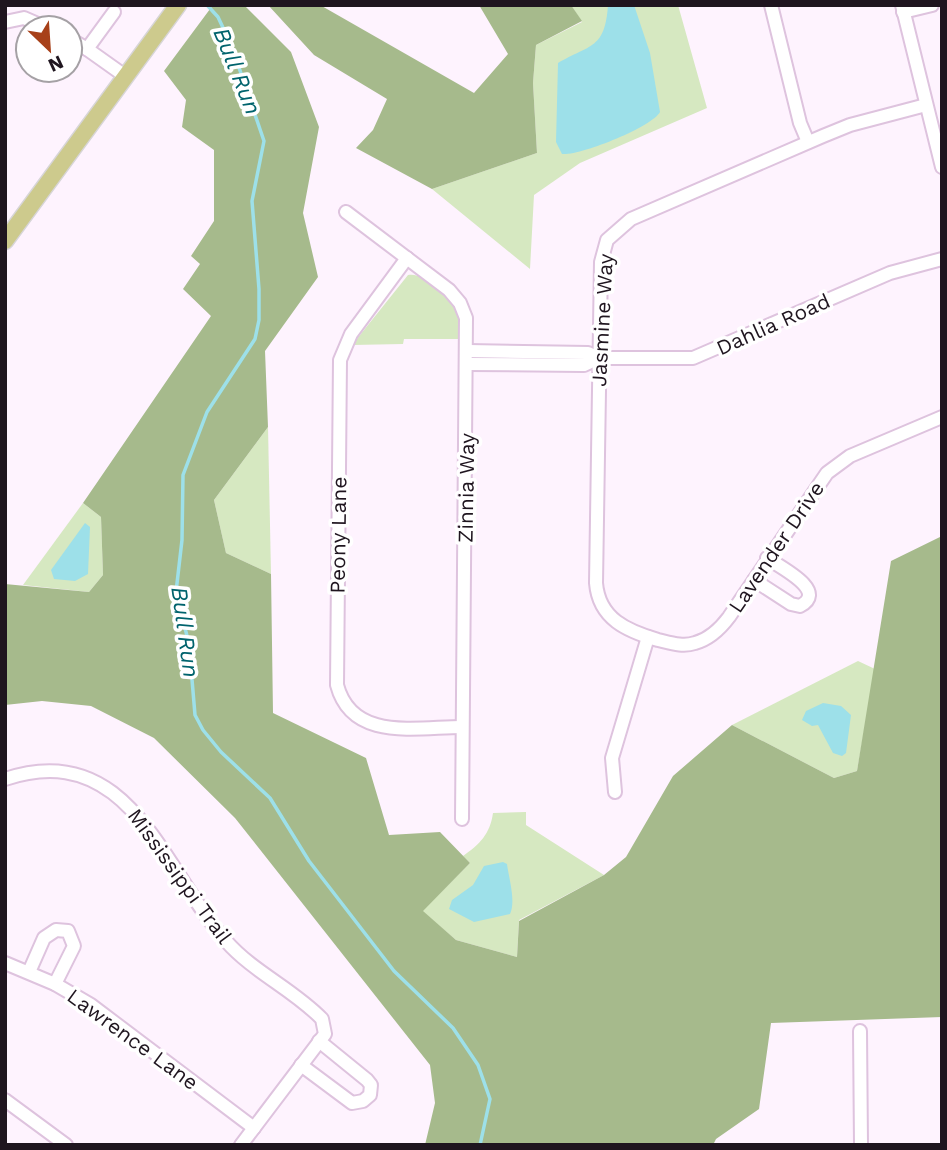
<svg xmlns="http://www.w3.org/2000/svg" width="947" height="1150" viewBox="0 0 947 1150" font-family="'Work Sans',sans-serif">
<style>
.green{fill:#d6e8c1}
.forest{fill:#a6ba8c}
.water{fill:#9de0e9}
.lines{fill:none;stroke-linecap:round;stroke-linejoin:round}
.stream{stroke:#9de0e9;stroke-width:3.5}
.minor-casing{stroke:#dec3de;stroke-width:16}
.major-casing{stroke:#d7d5d7;stroke-width:19}
.minor{stroke:#fff;stroke-width:12}
.major{stroke:#cdca8d;stroke-width:16}
.labels{text-anchor:middle;dominant-baseline:central;stroke-width:7;stroke-linejoin:round;paint-order:stroke}
.street-label{font-size:21px;fill:#1f151f;stroke:#fff}
.water-label{font-size:23px;font-style:italic;fill:#00636d;stroke:#fff}
</style>
<rect width="100%" height="100%" fill="#fef3fe"/>
<!-- green -->
<g class="green">
<polygon points="571,5 678,5 707,108 580,163 534,195 530,269 432,189 537,153 533,83 536,45 582,22"/>
<path d="M408 275C424 272 450 295 457 310 460 319 460 329 460 339H404L403 344 352 345Z"/>
<polygon points="268,427 271,574 226,553 214,500"/>
<polygon points="83,503 101,517 103,575 89,592 23,585"/>
<polygon points="858,661 875,669 857,771 834,778 732,725"/>
<path d="M526 812V825L604 875 519 920 517 957 456 940 422 911 470 863 463 856C480 844 490 834 493 813Z"/>
</g>
<!-- forest -->
<g class="forest">
<polygon points="213,5 244,5 291,52 319,127 303,213 318,277 265,351 268,427 214,500 226,553 271,574 273,713 366,758 389,835 440,832 470,863 423,911 456,940 517,957 519,921 604,875 626,857 673,776 732,725 834,778 857,771 891,561 942,536 942,1017 771,1023 759,1109 716,1139 713,1145 425,1145 435,1103 430,1065 235,818 154,738 91,706 42,701 5,705 5,584 89,592 103,575 101,517 83,503 211,316 183,289 200,264 191,256 214,221 214,150 182,127 186,100 164,71"/>
<polygon points="268,5 320,5 474,93 508,54 479,5 571,5 582,21 536,45 533,83 537,153 432,189 356,148 373,130 387,99 314,55"/>
</g>
<!-- water -->
<g class="water">
<path d="M608 5H634L650 53 660 112C652 127 580 156 562 154L556 142 558 63C591 44 605 49 608 5Z"/>
<polygon points="85,523 90,527 88,574 75,581 54,579 51,570"/>
<polygon points="823,703 841,706 851,715 846,753 842,756 833,753 818,725 812,726 802,720 806,711"/>
<path d="M503 862 507 864C509 879 516 901 510 914L474 922 449 909 452 900 473 885 484 866Z"/>
</g>
<g class="lines">
<!-- stream -->
<polyline class="stream" points="207,5 218,17 232,47 264,141 252,201 259,289 259,320 255,339 207,412 183,475 182,540 176,592 189,644 195,715 203,730 221,752 270,798 309,861 394,971 453,1028 478,1065 490,1099 480,1145"/>
<defs>
<g id="minor">
<polyline points="771,5 800,123 808,142"/>
<polyline points="902,5 942,167"/>
<polyline points="114,12 87,49 125,76"/>
<polyline points="903,12 932,5"/>
<polyline points="5,22 24,18 47,28"/>
<polyline points="70,39 87,49"/>
<path d="M926 105 850 125 823 136 631 219 607 240 601 262 596 583C599 619 627 631 658 640 671 643 683 647 695 643 710 639 720 629 729 617L827 473 850 456 942 417"/>
<polyline points="346,212 449,290 460,303 466,318 462,819"/>
<path d="M407 258 351 334 340 360 337 685C352 742 417 727 462 727"/>
<polyline points="468,351 588,353 599,358 693,358 890,273 942,259"/>
<polyline points="468,364 584,365 599,358"/>
<path d="M754 580 791 604 800 606C829 591 780 567 767 558"/>
<path d="M5 779C130 737 163 871 226 941 253 972 293 989 322 1019L325 1034 241 1145"/>
<polyline points="615,792 612,758 648,637"/>
<polyline points="5,963 55,984 91,1005 254,1128"/>
<polyline points="29,972 44,938 56,930 68,931 74,946 55,984"/>
<polyline points="860,1031 861,1145"/>
<polyline points="301,1065 352,1103 363,1101 370,1095 371,1085 367,1080 319,1041"/>
<polyline points="5,1100 66,1145"/>
</g>
<polyline id="major" points="5,241 178,5"/>
</defs>
<!-- minor casing -->
<use href="#minor" class="minor-casing"/>
<!-- major casing -->
<use href="#major" class="major-casing"/>
<!-- minor -->
<use href="#minor" class="minor"/>
<!-- major -->
<use href="#major" class="major"/>
</g>
<g class="labels">
<!-- street labels -->
<g class="street-label">
<text transform="translate(602 320) rotate(-87)">Jasmine Way</text>
<text transform="translate(773 324) rotate(-24)">Dahlia Road</text>
<text transform="translate(466 488) rotate(-89)">Zinnia Way</text>
<text transform="translate(338 535) rotate(-89)">Peony Lane</text>
<text transform="translate(776 547) rotate(-56)">Lavender Drive</text>
<text transform="translate(180 876) rotate(54)">Mississippi Trail</text>
<text transform="translate(133 1039) rotate(36)">Lawrence Lane</text>
</g>
<!-- water labels -->
<g class="water-label">
<text transform="translate(237 71) rotate(68)">Bull Run</text>
<text transform="translate(185 632) rotate(82)">Bull Run</text>
</g>
</g>
<!-- border -->
<rect width="947" height="1150" fill="none" stroke="#1f151f" stroke-width="14"/>
<!-- north arrow -->
<g transform="translate(49 49) rotate(155)"><circle r="33" fill="#ffffff" stroke="#a5a1a5" stroke-width="2"/>
<path d="M0-5L12 26L0 18L-12 26Z" fill="#a74019"/>
<text y="-10" font-size="19" font-weight="bold" text-anchor="middle" fill="#1f151f">N</text>
</g>
</svg>
